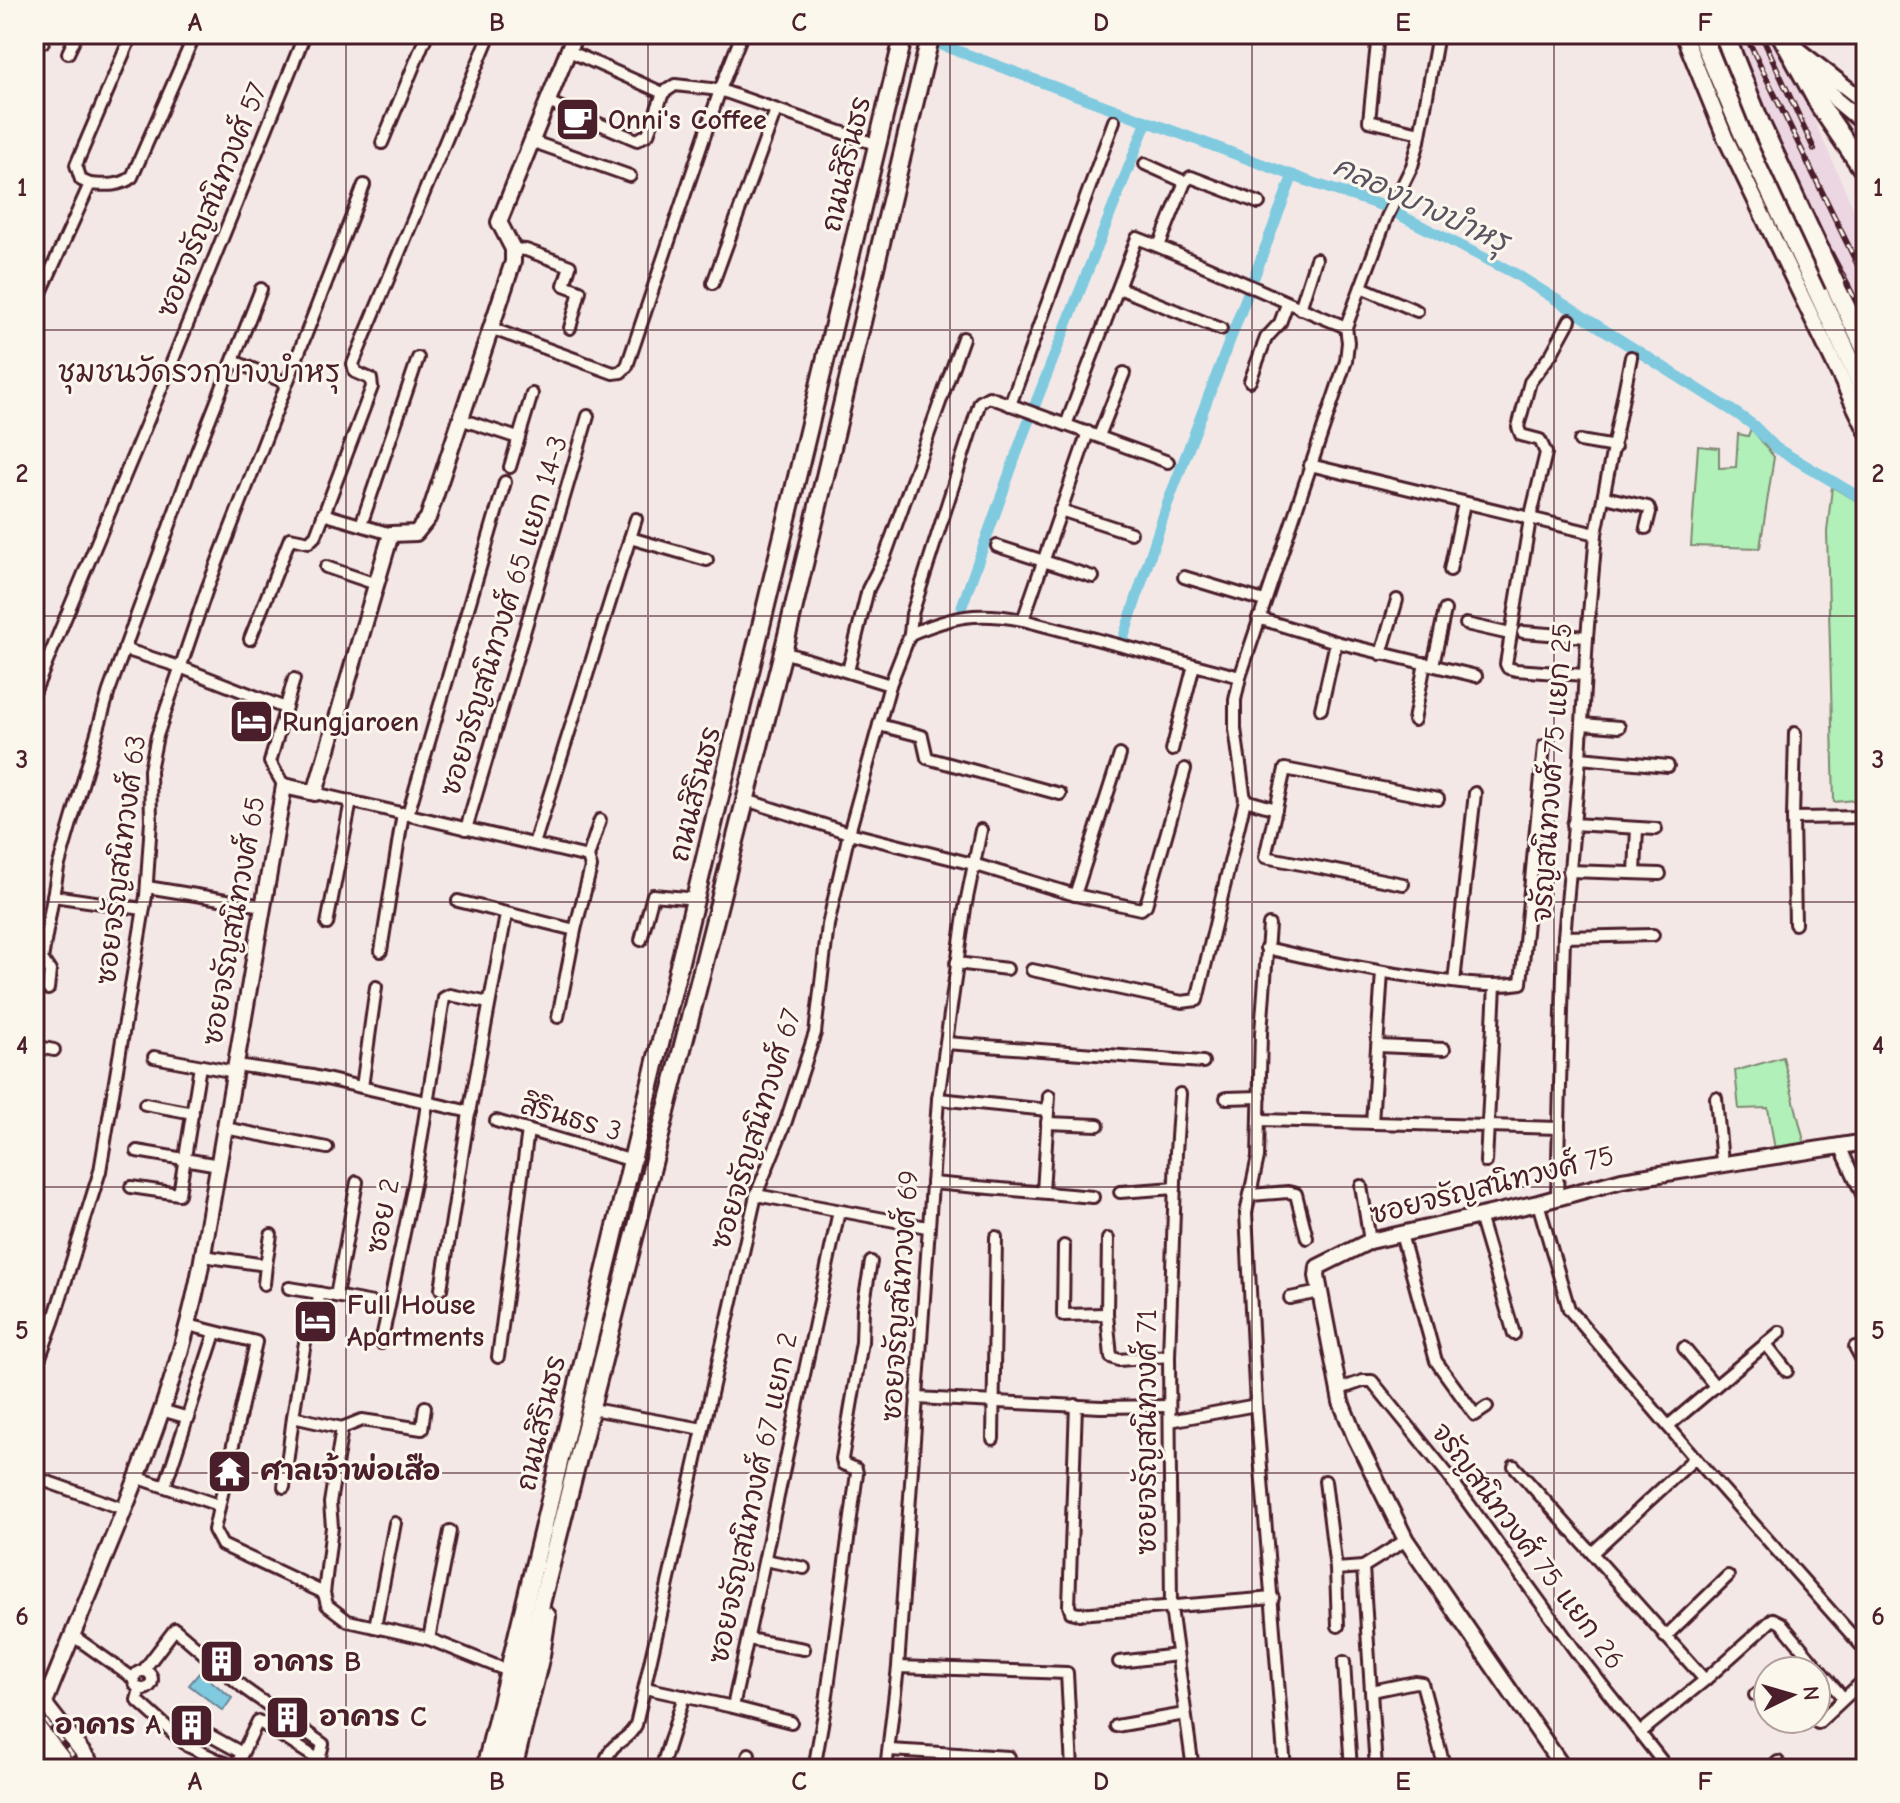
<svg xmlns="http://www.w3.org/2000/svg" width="1900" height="1803" viewBox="0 0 1900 1803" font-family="'Comic Neue','Playpen Sans Thai',sans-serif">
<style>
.built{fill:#ebd6e1}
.green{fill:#b1f0b8;stroke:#7e8872;stroke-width:2}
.water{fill:#7fcadf;stroke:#6a8697;stroke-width:2}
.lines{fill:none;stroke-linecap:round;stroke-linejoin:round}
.canal{stroke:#7fcadf;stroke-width:11}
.street-casing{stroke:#4a1f2b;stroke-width:16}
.secondary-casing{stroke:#4a1f2b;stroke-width:20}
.primary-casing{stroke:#4a1f2b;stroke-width:22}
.highway-casing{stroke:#4a1f2b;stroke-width:24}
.street{stroke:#fbf7ec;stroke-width:10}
.secondary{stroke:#fbf7ec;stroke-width:14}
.primary{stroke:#fbf7ec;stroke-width:16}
.highway{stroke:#fbf7ec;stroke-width:18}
.rail-casing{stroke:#4a1f2b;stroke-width:6}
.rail{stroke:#fbf7ec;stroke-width:3;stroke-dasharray:9;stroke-linecap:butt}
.highway-bridge-casing{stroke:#4a1f2b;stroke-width:24;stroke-linecap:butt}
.highway-bridge{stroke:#fbf7ec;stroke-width:18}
.grid{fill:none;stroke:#4a1f2b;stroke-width:2;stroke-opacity:0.55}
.labels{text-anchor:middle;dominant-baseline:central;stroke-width:6;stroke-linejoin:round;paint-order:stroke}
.poi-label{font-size:28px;font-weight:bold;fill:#4a1f2b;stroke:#fbf7ec;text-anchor:start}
.street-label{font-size:28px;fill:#4a1f2b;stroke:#fbf7ec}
.water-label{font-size:30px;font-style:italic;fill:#5a5261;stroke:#fbf7ec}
.neighbourhood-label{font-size:30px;fill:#4a1f2b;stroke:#fbf7ec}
.neatline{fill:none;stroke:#4a1f2b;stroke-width:3}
.grid-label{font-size:26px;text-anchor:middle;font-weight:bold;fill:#4a1f2b}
</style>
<rect width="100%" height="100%" fill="#f4e8e7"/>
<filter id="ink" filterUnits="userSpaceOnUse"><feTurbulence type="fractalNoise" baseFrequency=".0125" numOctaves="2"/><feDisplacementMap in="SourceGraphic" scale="16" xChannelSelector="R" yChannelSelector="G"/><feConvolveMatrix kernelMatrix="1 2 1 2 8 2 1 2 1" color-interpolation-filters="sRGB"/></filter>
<g filter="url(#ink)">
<!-- built -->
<polygon class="built" points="1703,34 1776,34 1866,237 1866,378 1756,140"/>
<!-- green -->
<g class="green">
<polygon points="1751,428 1774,457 1760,548 1691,546 1698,446 1719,448 1719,468 1736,467 1738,434 1748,436"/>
<polygon points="1832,487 1866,506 1866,799 1834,802 1827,532"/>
<polygon points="1783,1057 1805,1145 1775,1150 1768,1108 1739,1109 1735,1071"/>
</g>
<!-- water -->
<polygon class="water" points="200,1672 232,1698 223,1711 189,1685"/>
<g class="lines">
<!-- canal -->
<g class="canal">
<polyline points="912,34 1313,183 1380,205 1514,273 1736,413 1753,425 1776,448 1866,501"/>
<polyline points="962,606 1025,430 1147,121"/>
<polyline points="1124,636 1167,505 1293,175"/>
</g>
<defs>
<g id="street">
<polyline points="1378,34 1369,121 1420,133"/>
<polyline points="34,37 43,42"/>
<polyline points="569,51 663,93 675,85 720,90 878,145"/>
<polyline points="68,53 77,34"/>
<polyline points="548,102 637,140 648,134 663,93"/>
<polyline points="531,141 630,176"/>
<polyline points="382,143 427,34"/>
<polyline points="1145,164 1185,182"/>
<polyline points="90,184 81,180 76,165 132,34"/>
<polyline points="1159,246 1185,182 1191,177 1259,203"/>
<polyline points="513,249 526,250 570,266 564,285 580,291 570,328"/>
<polyline points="713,283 776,110"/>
<polyline points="1361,287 1417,311"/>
<polyline points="1119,288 1221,329"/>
<path d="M34 308 90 184C104 185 120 187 132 177L195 34"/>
<polyline points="1300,309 1316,259"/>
<polyline points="1570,320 1552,353 1530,382 1518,427 1521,435 1540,440 1546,453 1530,519 1506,664 1508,668 1516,670 1584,675"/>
<polyline points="490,328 613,373 621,372 627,366 720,90 742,34"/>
<polyline points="233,361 287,383"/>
<polyline points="1250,381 1266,338 1280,323 1287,304"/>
<polyline points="1010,405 1114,121"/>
<polyline points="460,419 518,438"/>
<path d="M1066 425 1137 238C1208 265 1275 299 1346 327"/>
<polyline points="1099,436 1124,373"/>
<polyline points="1580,441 1615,447"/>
<polyline points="1310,465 1596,534"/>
<polyline points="510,467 532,394"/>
<polyline points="1605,497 1648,507 1650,512 1646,528"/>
<polyline points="1060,510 1131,533"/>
<polyline points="323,514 391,534"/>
<polyline points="361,525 418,358"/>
<polyline points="630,538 707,560"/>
<polyline points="997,546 1093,577"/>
<polyline points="326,567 376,584"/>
<polyline points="1450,570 1464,503"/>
<polyline points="1184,577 1264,601"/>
<polyline points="1258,618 1336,642 1476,676"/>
<polyline points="1023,620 1088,432"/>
<polyline points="1466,624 1510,634"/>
<polyline points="1523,632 1587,637"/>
<path d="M910 634C954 616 976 611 1023 620L1240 677"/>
<polyline points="250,639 290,538 309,542 316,535 372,387 371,379 355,372 353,364 490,34"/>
<polyline points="124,649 180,667 285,708"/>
<polyline points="783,652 890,685"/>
<polyline points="1381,654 1397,600"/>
<polyline points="1433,665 1445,610"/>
<polyline points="848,671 868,589 885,556 963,338"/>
<polyline points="34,693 166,377 305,34"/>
<polyline points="1321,709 1336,642"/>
<polyline points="1414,720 1425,663"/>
<polyline points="1582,724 1619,727"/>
<polyline points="879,725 922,736 927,758 1060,794"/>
<polyline points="1795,733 1793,818 1866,817"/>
<polyline points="1172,750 1194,665"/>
<polyline points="1580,758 1668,766"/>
<polyline points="284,786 270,762 294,679"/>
<polyline points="315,793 588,857"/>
<polyline points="746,800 849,833 973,864 1075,895 1141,909 1146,905 1185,769"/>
<polyline points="1245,800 1276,809"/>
<polyline points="408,814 505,482"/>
<polyline points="1793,818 1795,924"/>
<polyline points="1573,824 1656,829"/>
<polyline points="466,829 588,416"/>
<polyline points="534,844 636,519"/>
<polyline points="588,857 600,820"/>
<polyline points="1569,871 1660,874"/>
<polyline points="1635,873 1637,828"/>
<polyline points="1403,884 1265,857 1285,769 1438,799"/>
<polyline points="147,887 263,906"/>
<polyline points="1075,895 1120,755"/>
<polyline points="53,896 143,909"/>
<polyline points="458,901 575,930"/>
<polyline points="327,924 351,801"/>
<polyline points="1269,925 1261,1033 1258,1157 1246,1213 1256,1405 1285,1769"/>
<polyline points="1564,937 1653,935"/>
<polyline points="641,940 653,895 697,899"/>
<path d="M1266 948C1320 961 1374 971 1429 979 1459 983 1491 988 1521 983L1544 746"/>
<polyline points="381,951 403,813"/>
<polyline points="956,963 1007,969"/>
<polyline points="1032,970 1182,1002 1197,1000 1245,800 1235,729 1235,700 1240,677 1346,361 1348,342 1346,327 1387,217 1412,166 1419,141 1438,34"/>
<polyline points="1454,982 1475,793"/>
<polyline points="48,989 50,971 42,959 58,868 109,691 194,459 261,289"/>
<polyline points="489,1003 450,995 444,998 415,1179 389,1306 319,1293 316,1325 306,1336 293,1417 342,1428 330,1503 332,1527 324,1593 327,1605 348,1621 429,1639 501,1668"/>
<polyline points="558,1017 575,930 591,867 588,857"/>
<polyline points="946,1043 1203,1062"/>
<polyline points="34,1046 54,1050"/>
<polyline points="1379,1046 1444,1049"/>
<polyline points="154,1057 235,1072"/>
<polyline points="236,1065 313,1076 470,1112"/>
<polyline points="362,1087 376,987"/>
<polyline points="1180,1094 1176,1152 1169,1356 1171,1608 1193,1769"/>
<polyline points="1226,1098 1260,1097"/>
<polyline points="1716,1098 1722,1162"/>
<polyline points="938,1099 1048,1110"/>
<polyline points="145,1104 193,1113"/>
<polyline points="1259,1120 1559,1128"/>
<polyline points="496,1121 633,1161"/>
<polyline points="1047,1123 1098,1125"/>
<polyline points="1372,1123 1382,972"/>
<polyline points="225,1128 327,1148"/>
<polyline points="1840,1146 1866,1203"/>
<polyline points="137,1151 219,1165"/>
<polyline points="1486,1162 1495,985"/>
<polyline points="932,1183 1093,1197"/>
<polyline points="1361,1186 1370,1241"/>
<polyline points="131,1187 179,1194 200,1066"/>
<polyline points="1043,1192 1049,1096"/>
<polyline points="1120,1192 1175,1188"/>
<polyline points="756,1195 927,1227"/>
<polyline points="1251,1195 1288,1192 1296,1194 1307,1238"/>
<polyline points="1557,1197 1564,937 1580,758 1587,637 1596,534 1631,357"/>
<polyline points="1538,1203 1569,1309 1695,1458 1866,1651"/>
<polyline points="1479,1216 1514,1334"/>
<polyline points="1401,1234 1436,1361 1475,1415 1487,1407"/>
<polyline points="1108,1239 1107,1314 1111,1357 1119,1360 1169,1356"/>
<polyline points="1064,1246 1063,1315 1107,1314"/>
<polyline points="203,1256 266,1265 264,1284"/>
<polyline points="266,1265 271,1235"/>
<polyline points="289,1288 319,1293"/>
<polyline points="441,1289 469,1113 506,915"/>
<polyline points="336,1296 357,1182"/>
<polyline points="1290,1298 1320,1292"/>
<polyline points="188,1325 256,1342 214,1530 222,1545 324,1593"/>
<polyline points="381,1343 389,1306"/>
<polyline points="1766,1344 1787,1371"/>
<polyline points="1855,1347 1866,1367"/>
<polyline points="1684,1348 1715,1386"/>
<polyline points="498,1357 528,1130"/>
<polyline points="34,1373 53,1322 100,1171 146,896 151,821 150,770 157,736 207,589 364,185"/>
<polyline points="1337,1390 1363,1381 1372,1381 1445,1471 1577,1653 1668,1769"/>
<polyline points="916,1398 1101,1407 1169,1406"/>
<polyline points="1076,1405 1069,1606 1071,1612 1079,1614 1273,1598"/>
<polyline points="592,1409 703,1429"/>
<polyline points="161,1410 189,1418"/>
<polyline points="1170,1421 1256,1405"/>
<polyline points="1668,1426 1780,1332"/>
<polyline points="342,1428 362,1420 422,1429 425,1407"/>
<polyline points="993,1439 996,1237"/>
<polyline points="1514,1466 1705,1680"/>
<polyline points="34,1477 124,1509"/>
<polyline points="136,1477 218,1505"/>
<polyline points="1325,1481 1336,1569 1338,1626"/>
<polyline points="165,1486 215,1333"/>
<polyline points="284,1487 293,1417"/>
<polyline points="1592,1553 1695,1458"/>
<polyline points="765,1560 804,1568"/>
<polyline points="1336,1569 1363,1567"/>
<polyline points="375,1627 395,1523"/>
<polyline points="72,1635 134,1679"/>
<polyline points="1665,1637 1728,1576"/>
<polyline points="429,1639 450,1531"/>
<polyline points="748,1639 804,1649"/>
<polyline points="1119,1662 1177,1655"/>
<polyline points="1344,1662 1351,1769"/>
<polyline points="898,1667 1067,1673 1072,1769"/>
<circle cx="143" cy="1680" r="9"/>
<polyline points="645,1688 733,1707 839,1211"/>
<polyline points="140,1689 137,1700 188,1746 235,1768 258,1721 319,1760 323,1744 245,1689 175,1629 143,1671"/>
<polyline points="1372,1691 1415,1682 1422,1683 1445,1769"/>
<polyline points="1755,1695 1768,1688"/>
<polyline points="733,1707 791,1722"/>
<polyline points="1814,1719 1818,1723 1866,1678"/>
<polyline points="1116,1726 1185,1714"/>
<polyline points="1641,1732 1705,1680 1773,1619 1781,1623 1843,1698"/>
<polyline points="182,1740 191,1725 242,1753"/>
<polyline points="889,1750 1009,1757"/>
<path d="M603 1769C611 1737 625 1746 636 1725L756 1195 786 1121 815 1033 828 925 849 833 890 685 910 634 912 614 980 402 989 397 1168 462"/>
<polyline points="661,1769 684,1696"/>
<polyline points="744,1769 749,1754"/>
<polyline points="814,1769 826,1702 857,1473 856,1469 843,1464 842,1459 862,1342 863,1308 871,1262"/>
<polyline points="886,1769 898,1667 938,1099 965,908 981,830"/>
<polyline points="1376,1769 1363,1567 1406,1540"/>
<polyline points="1770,1769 1778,1762"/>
</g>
<g id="secondary">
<polyline points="1683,34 1725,137 1866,430"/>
<polyline points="1790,41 1798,50 1866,103"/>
<polyline points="1805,60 1836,100 1866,125"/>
<path d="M44 1705C101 1559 174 1415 202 1260L284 786 315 793 391 534 416 533 428 518 513 262V249L499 222 575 34"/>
<polyline points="1564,1769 1406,1540 1355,1437 1341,1402 1317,1276 1318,1267 1370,1241 1538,1203 1622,1180 1866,1142"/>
</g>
<g id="primary">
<polyline points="34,1692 94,1769"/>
<polyline points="34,1722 71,1769"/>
<polyline points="34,1743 55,1769"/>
<polyline points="485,1769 904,34"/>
<polyline points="499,1769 783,652 931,34"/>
<polyline points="513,1769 541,1655 547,1616"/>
</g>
<g id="highway">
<polyline points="1701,34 1743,133 1866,394"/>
<polyline points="1781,34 1821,107 1866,173"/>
<polyline points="1835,285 1866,350"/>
</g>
</defs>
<!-- street casing -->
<use href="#street" class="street-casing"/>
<!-- secondary casing -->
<use href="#secondary" class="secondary-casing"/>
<!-- primary casing -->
<use href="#primary" class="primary-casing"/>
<!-- highway casing -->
<use href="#highway" class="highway-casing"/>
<!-- street -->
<use href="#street" class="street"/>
<!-- secondary -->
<use href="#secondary" class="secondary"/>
<!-- primary -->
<use href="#primary" class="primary"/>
<!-- highway -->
<use href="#highway" class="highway"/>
<defs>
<g id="rail">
<polyline points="1716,34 1866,320"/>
<polyline points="1745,34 1866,282"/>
<polyline points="1761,34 1814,149"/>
<polyline points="34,1706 83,1769"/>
</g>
</defs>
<!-- rail casing -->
<use href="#rail" class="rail-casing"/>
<!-- rail -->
<use href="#rail" class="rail"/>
<defs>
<polyline id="highway-bridge" points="1724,34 1761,126 1835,285"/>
</defs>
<!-- highway-bridge casing -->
<use href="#highway-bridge" class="highway-bridge-casing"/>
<!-- highway-bridge -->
<use href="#highway-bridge" class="highway-bridge"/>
</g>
</g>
<!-- grid -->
<path class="grid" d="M346 34V1769M648 34V1769M950 34V1769M1252 34V1769M1554 34V1769M34 330H1866M34 616H1866M34 902H1866M34 1187H1866M34 1473H1866"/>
<!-- icons -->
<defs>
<symbol id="cafe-square" viewBox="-11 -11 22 22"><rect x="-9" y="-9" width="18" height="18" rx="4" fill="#4a1f2b" stroke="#fbf7ec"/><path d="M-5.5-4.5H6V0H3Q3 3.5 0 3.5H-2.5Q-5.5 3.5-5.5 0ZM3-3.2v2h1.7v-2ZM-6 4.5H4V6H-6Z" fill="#fff"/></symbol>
<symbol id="hotel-square" viewBox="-11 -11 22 22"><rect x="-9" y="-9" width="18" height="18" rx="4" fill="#4a1f2b" stroke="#fbf7ec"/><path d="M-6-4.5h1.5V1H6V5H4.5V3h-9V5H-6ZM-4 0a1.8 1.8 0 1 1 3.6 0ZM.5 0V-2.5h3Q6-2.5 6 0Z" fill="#fff"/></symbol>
<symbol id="temple-square" viewBox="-11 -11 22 22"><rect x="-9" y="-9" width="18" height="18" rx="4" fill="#4a1f2b" stroke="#fbf7ec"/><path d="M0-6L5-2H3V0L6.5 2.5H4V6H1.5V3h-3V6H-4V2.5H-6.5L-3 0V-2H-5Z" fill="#fff"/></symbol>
<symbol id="building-square" viewBox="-11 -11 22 22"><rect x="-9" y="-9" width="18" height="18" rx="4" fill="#4a1f2b" stroke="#fbf7ec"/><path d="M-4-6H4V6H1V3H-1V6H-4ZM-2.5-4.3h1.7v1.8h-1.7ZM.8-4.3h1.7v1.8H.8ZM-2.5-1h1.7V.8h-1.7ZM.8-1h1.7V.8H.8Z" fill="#fff"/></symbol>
</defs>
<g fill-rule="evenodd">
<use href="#cafe-square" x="552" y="94" width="51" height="51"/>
<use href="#hotel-square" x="226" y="696" width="51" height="51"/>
<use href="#hotel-square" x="290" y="1296" width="51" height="51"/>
<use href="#temple-square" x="204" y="1446" width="51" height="51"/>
<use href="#building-square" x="196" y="1636" width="51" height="51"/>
<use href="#building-square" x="262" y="1692" width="51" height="51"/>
<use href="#building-square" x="166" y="1700" width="51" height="51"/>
</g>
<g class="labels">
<!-- poi labels -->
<g class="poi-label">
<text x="608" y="120">Onni's Coffee</text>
<text x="282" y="722">Rungjaroen</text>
<text x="347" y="1305">Full House<tspan x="347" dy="32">Apartments</tspan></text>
<text x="260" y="1471">ศาลเจ้าพ่อเสือ</text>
<text x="253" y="1662">อาคาร B</text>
<text x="319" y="1717">อาคาร C</text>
<text x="161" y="1725" text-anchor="end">อาคาร A</text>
</g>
<!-- street labels -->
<g class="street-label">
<text transform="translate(846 164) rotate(-77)">ถนนสิรินธร</text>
<text transform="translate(212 200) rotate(-68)">ซอยจรัญสนิทวงศ์ 57</text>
<text transform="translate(504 616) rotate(-73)">ซอยจรัญสนิทวงศ์ 65 แยก 14-3</text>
<text transform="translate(1552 773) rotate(-86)">จรัญสนิทวงศ์ 75 แยก 25</text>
<text transform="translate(695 794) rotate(-76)">ถนนสิรินธร</text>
<text transform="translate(121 860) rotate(-83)">ซอยจรัญสนิทวงศ์ 63</text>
<text transform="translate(234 921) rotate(-80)">ซอยจรัญสนิทวงศ์ 65</text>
<text transform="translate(571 1118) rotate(16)">สิรินธร 3</text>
<text transform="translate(756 1129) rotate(-73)">ซอยจรัญสนิทวงศ์ 67</text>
<text transform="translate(1492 1185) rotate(-14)">ซอยจรัญสนิทวงศ์ 75</text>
<text transform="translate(383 1216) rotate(-79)">ซอย 2</text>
<text transform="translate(900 1296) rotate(-86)">ซอยจรัญสนิทวงศ์ 69</text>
<text transform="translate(541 1423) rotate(-77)">ถนนสิรินธร</text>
<text transform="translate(1147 1432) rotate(-90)">ซอยจรัญสนิทวงศ์ 71</text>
<text transform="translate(753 1498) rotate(-78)">ซอยจรัญสนิทวงศ์ 67 แยก 2</text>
<text transform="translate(1528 1546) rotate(53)">จรัญสนิทวงศ์ 75 แยก 26</text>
</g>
<!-- water labels -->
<g class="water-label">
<text transform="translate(1421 204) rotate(25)">คลองบางบำหรุ</text>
</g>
<!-- neighbourhood labels -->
<g class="neighbourhood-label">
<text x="199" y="372">ชุมชนวัดรวกบางบำหรุ</text>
</g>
</g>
<!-- margin -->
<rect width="1900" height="1803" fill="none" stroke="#fbf7ec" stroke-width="88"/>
<!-- north arrow -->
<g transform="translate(1792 1695) rotate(85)"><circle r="38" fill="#fbf7ec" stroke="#b4a19f" stroke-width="2"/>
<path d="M0-6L14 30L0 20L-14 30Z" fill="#4a1f2b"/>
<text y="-12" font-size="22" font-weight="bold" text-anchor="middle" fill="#4a1f2b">N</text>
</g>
<rect x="44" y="44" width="1812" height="1715" class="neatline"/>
<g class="grid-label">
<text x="195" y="31">A</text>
<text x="497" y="31">B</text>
<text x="799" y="31">C</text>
<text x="1101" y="31">D</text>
<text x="1403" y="31">E</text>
<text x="1705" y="31">F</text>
<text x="22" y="196">1</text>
<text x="1878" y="196">1</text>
<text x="22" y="482">2</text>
<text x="1878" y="482">2</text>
<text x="22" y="768">3</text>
<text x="1878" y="768">3</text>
<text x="22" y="1054">4</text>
<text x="1878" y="1054">4</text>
<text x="22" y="1339">5</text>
<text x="1878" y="1339">5</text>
<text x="22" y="1625">6</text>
<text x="1878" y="1625">6</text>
<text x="195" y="1790">A</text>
<text x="497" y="1790">B</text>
<text x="799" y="1790">C</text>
<text x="1101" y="1790">D</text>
<text x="1403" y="1790">E</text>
<text x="1705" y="1790">F</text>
</g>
</svg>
